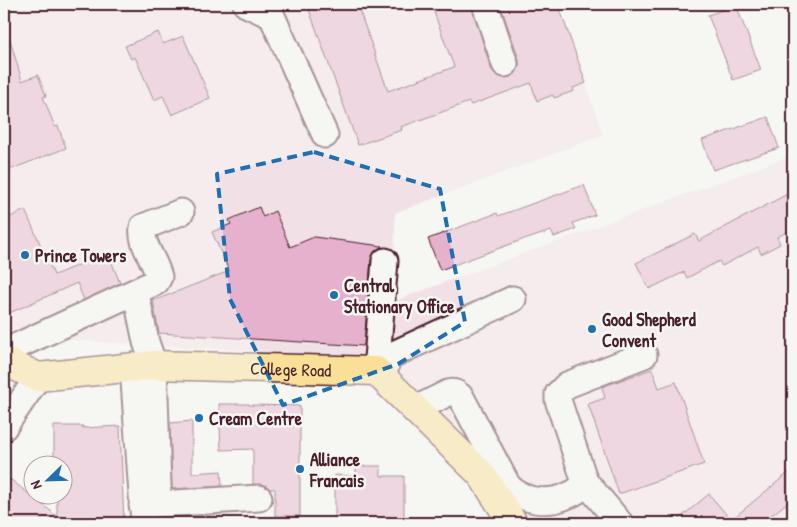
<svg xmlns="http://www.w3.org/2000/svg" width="797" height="527" viewBox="0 0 797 527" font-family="'Patrick Hand',sans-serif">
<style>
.built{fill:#f1e1e7}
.building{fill:#e5b1cc;stroke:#4a1f2b}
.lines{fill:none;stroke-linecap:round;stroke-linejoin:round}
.minor-casing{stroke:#4a1f2b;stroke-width:29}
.major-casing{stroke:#4a1f2b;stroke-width:31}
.minor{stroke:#f6f6f2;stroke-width:25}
.major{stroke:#fadf96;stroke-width:28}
.marked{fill:none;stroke:#1f6fb2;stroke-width:4;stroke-dasharray:10 6;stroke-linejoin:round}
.poi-dot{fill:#1f6fb2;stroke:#f6f6f2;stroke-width:2}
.labels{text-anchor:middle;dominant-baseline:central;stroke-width:5;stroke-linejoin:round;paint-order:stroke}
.poi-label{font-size:18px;font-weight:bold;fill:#4a1f2b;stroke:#f6f6f2;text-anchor:start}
.street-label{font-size:18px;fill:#4a1f2b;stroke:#f6f6f2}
</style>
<rect width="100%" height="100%" fill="#f6f6f2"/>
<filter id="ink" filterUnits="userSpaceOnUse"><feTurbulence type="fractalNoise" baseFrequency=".02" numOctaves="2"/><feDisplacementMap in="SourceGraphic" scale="10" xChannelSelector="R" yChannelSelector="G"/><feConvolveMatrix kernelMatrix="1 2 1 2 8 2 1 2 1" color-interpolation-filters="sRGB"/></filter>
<g filter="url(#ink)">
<!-- built -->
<polygon class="built" points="4,4 558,4 603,135 395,213 394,301 793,155 793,523 529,523 508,493 389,359 4,336"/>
<!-- building -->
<g class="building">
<polygon points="307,4 357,4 388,91 454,67 431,4 471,4 491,69 496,75 503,78 510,77 515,74 519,66 519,59 500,4 558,4 586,83 573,88 574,91 554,98 553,95 537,101 531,83 471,105 469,102 401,127 402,130 358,145"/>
<polygon points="736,5 761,70 733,80 708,15"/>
<polygon points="158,32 163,44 183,36 210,98 172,115 163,96 154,100 135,57 131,59 125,46"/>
<polygon points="4,33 8,33 22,81 38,75 46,96 43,97 55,127 58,126 66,148 4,172"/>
<polygon points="768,117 779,148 713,170 702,140"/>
<polygon points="584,185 595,215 573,223 576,229 554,237 551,231 527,239 527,238 440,270 428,239 497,213 498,216"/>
<polygon points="793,191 793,229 777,237 780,244 761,254 758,247 722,266 719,261 687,278 684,272 649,289 636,263 695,234 699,241"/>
<polygon points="259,207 263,217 275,211 290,247 314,237 382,246 374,252 371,260 364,346 159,333 153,301 229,271 212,232 231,224 229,220"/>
<polygon points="25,210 54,275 108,253 120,283 84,300 77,283 7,314 4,307 4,220"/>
<polygon points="652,369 659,388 676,382 704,464 619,494 588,404 605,398 602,387"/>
<polygon points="219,404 249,404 249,405 300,406 300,516 275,516 275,489 270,489 265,485 253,484 253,449 221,450"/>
<polygon points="192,421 192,473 221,471 222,486 172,489 170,423"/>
<polygon points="54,426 83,426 83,428 120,426 124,523 4,523 4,487 10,479 57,516 57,494 62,494 62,464 54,464"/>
<polygon points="356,466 381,466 381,476 404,476 404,523 335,523 335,475 356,476"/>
<polygon points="793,469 793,498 762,523 674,523 709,494 731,520"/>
</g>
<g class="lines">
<defs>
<g id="minor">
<polyline points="246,4 272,16 325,135"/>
<polyline points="485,4 505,64"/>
<polyline points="138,303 146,342 154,365 158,487"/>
<path d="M4 352 156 282 159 277C155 260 140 244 143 227L181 212"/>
<polyline points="133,367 144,523"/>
<polyline points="376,371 385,261"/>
<polyline points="384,378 387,357 513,299"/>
<path d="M416 409 448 393C454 391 456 393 461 397L508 486C524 502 548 505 569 495 575 493 580 488 586 485L589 486 620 523"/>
<polyline points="4,427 38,377"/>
<polyline points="586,485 558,400 558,394 567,385 644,355"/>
<polyline points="142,505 259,498"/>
</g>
<g id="major">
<path id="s1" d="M4 361 38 377 154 365 376 371 481 474 513 523"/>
</g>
</defs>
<!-- minor casing -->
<use href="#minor" class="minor-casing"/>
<!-- major casing -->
<use href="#major" class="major-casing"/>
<!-- minor -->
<use href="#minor" class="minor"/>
<!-- major -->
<use href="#major" class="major"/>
</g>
</g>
<!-- marked area -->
<path d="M0 0H797V527H0ZM314 152 440 189 465 322 398 364 283 405 230 299 217 174Z" fill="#f6f6f2" fill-opacity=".55" fill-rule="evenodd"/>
<path class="marked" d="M314 152 440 189 465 322 398 364 283 405 230 299 217 174Z"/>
<!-- markers -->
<g class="poi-dot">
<circle cx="25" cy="255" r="5"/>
<circle cx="334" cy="295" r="5"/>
<circle cx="592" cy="329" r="5"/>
<circle cx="199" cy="418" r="5"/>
<circle cx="300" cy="469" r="5"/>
</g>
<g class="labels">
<!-- poi labels -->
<g class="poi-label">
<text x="35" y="255">Prince Towers</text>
<text x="344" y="285">Central<tspan x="344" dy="21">Stationary Office</tspan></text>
<text x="602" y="319">Good Shepherd<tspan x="602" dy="21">Convent</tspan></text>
<text x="209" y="418">Cream Centre</text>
<text x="310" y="459">Alliance<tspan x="310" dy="21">Francais</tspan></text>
</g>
<!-- street labels -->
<g class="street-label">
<text stroke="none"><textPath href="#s1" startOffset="291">College Road</textPath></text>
</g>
</g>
<!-- margin -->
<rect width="797" height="527" fill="none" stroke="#f6f6f2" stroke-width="20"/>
<rect x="10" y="10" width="777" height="507" fill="none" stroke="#4a1f2b" stroke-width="2" filter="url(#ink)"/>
<!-- north arrow -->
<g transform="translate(48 480) rotate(247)"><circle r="24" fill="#f6f6f2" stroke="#b1a0a2"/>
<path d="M0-4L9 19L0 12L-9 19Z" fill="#1f6fb2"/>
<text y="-8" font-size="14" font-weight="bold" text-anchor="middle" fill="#4a1f2b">N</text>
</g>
</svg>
